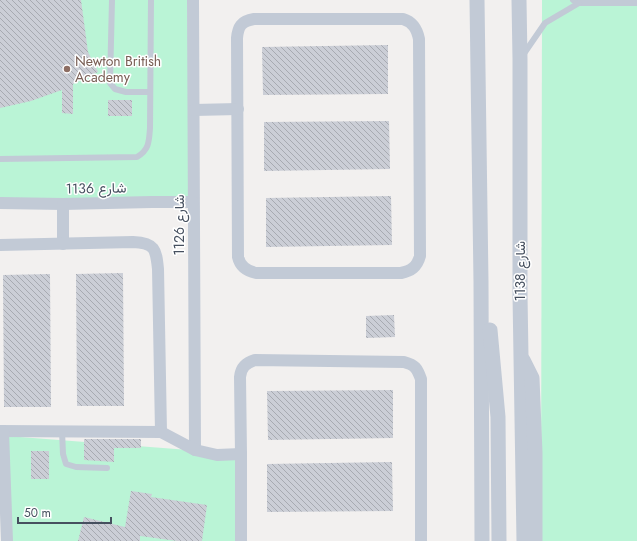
<svg xmlns="http://www.w3.org/2000/svg" width="637" height="541" viewBox="0 0 637 541" font-family="Jost,Vazirmatn,sans-serif">
<style>
.park{fill:#baf4d6}
.building{fill:url(#building-back-hatch)}
.lines{fill:none;stroke-linecap:round;stroke-linejoin:round}
.service{stroke:#c2cad6;stroke-width:6}
.minor{stroke:#c2cad6;stroke-width:12}
.tertiary{stroke:#c2cad6;stroke-width:15}
.education-dot{fill:#8d6e63;stroke:#fff;stroke-width:1.5}
.labels{text-anchor:middle;dominant-baseline:central;stroke-width:3;stroke-linejoin:round;paint-order:stroke}
.education-label{font-size:14px;fill:#785e54;stroke:#fff;text-anchor:start}
.street-label{font-size:14px;fill:#46505f;stroke:#fff}
</style>
<defs>
<pattern id="building-back-hatch" width="6" height="6" patternUnits="userSpaceOnUse"><rect width="6" height="6" fill="#cbced6"/><path d="M-1 5l2 2M0 0l6 6M5-1l2 2" fill="none" stroke="#a7aab1"/></pattern>
</defs>
<rect width="100%" height="100%" fill="#f2f0ef"/>
<!-- park -->
<g class="park">
<polygon points="0,0 187,0 193,202 0,205"/>
<polygon points="542,0 637,0 637,541 541,541"/>
<polygon points="7,436 241,454 242,541 6,541"/>
</g>
<!-- building -->
<g class="building">
<polygon points="0,0 81,0 88,52 98,72 73,84 73,114 62,113 62,90 45,96 31,101 0,108"/>
<polygon points="388,45 388,94 263,95 262,47"/>
<rect x="108" y="100" width="24" height="16"/>
<polygon points="389,121 390,169 264,171 264,122"/>
<polygon points="391,196 392,245 266,247 266,198"/>
<polygon points="123,273 124,406 77,406 76,274"/>
<polygon points="50,274 51,407 4,407 3,275"/>
<polygon points="394,315 395,337 366,338 366,316"/>
<polygon points="393,390 393,438 268,440 267,391"/>
<polygon points="84,439 141,439 141,448 114,448 114,462 84,460"/>
<rect x="31" y="451" width="18" height="28"/>
<polygon points="392,462 393,511 267,512 267,464"/>
<polygon points="131,491 152,494 151,497 207,505 202,541 177,541 140,536 140,541 78,541 84,517 125,527"/>
</g>
<g class="lines">
<!-- service -->
<g class="service">
<polyline points="112,0 110,83 115,89 126,92 150,92"/>
<polyline points="573,0 579,3 637,3"/>
<polyline points="523,55 545,23 579,3"/>
<path d="M0 159 137 157C149 150 149 142 150 128L151 0"/>
<polyline points="62,431 63,454 66,464 76,467 107,468"/>
</g>
<!-- minor -->
<g class="minor">
<polyline points="193,0 195,450"/>
<path d="M254 19H403C413 22 417 29 419 39L420 256C417 267 411 271 401 273H256C247 271 240 266 238 257L237 38C238 27 241 21 254 19Z"/>
<polyline points="194,110 238,109"/>
<polyline points="0,203 63,204 152,202 193,202"/>
<polyline points="63,204 63,244"/>
<path d="M0 245 133 242C155 243 156 249 158 269L161 432"/>
<polyline points="0,431 161,432 195,450 217,455 241,454"/>
<polyline points="3,431 7,541"/>
<path d="M241 541V454L240 377C241 367 246 363 255 360L404 362C415 365 417 368 421 379V541"/>
</g>
<!-- tertiary -->
<g class="tertiary">
<polyline points="477,0 481,282 482,541"/>
<polyline points="519,0 520,59 520,295 524,541"/>
<polyline points="490,330 498,417 499,541"/>
<polyline points="523,360 532,378 535,453 535,541"/>
</g>
</g>
<!-- markers -->
<circle class="education-dot" cx="67" cy="69" r="4"/>
<g class="labels">
<!-- education labels -->
<g class="education-label">
<text x="75" y="61">Newton British<tspan x="75" dy="16">Academy</tspan></text>
</g>
<!-- street labels -->
<g class="street-label">
<text transform="translate(96 188) rotate(-1)">شارع 1136</text>
<text transform="translate(179 225) rotate(-90)">شارع 1126</text>
<text transform="translate(520 271) rotate(-90)">شارع 1138</text>
</g>
</g>
<!-- scale -->
<path d="M18 517v6h93v-6" fill="none" stroke="#46505f" stroke-width="2"/>
<text x="24" y="517" font-size="12" fill="#46505f" stroke="#ffffff" stroke-width="3" paint-order="stroke">50 m</text>
</svg>
